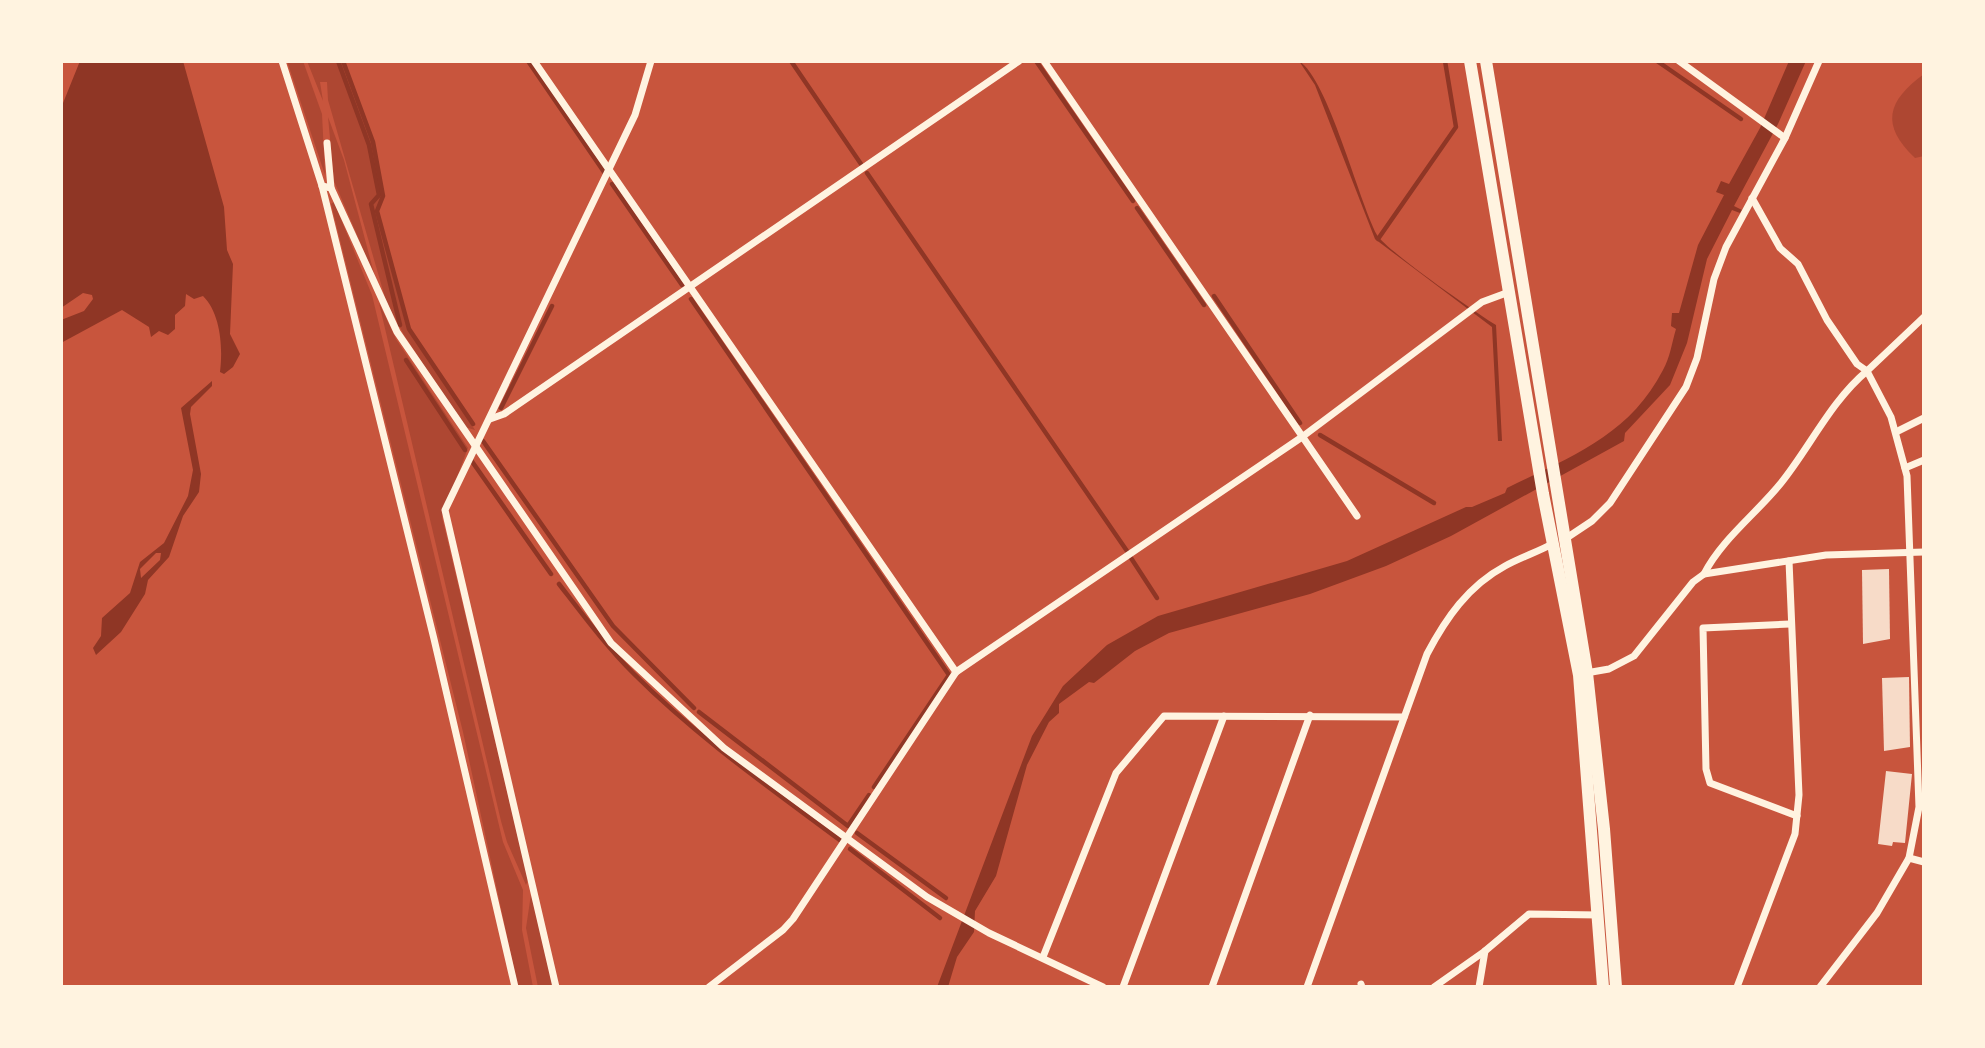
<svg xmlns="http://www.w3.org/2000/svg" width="1985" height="1048" viewBox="0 0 1985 1048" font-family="'Sofia Sans Condensed',sans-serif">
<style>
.green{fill:#ae4732}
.water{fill:#8f3625;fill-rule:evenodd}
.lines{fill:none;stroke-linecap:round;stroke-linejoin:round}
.stream{stroke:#8f3625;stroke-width:4.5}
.building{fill:#f7dbc8}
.minor{stroke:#fff3e0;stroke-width:7}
.trunk{stroke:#fff3e0;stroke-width:12}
</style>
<rect width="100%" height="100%" fill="#c8553d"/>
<!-- green -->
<g class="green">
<polygon points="287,61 303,61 322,114 325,175"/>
<path d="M307 61H342C358 103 378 147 381 192 382 200 376 204 377 212L405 321 475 430 465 427 404 335 386 301 328 100 327 82H320L323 101Z"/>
<path d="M1924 74V156L1915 158C1880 125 1887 101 1924 74Z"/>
<polygon points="328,117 344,160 375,277 334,181"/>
<polygon points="334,202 372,295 503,842 523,890 522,930 533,987 518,987 463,732 331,204"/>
<polygon points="379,303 396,339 468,448 442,517 528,880 526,885 507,842 501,821"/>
<polygon points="531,894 553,987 538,987 526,928"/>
</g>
<!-- water -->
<g class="water">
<path d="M80 61H183L224 207 227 250 233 264 230 334 240 354 233 367 224 374 220 372C223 348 221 314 203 296L194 299 186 294 185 306 175 315V329L168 335 159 331 151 337 149 327 122 310 61 343V320L84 311 93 299 92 295 83 293 61 308V108Z"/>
<path d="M1299 61C1328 79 1358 199 1377 235 1386 250 1476 313 1496 325L1502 441H1498L1492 327 1375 239 1315 85Z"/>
<path d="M1789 61H1806L1778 124 1734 206 1742 210 1740 213 1732 210 1707 259 1687 343 1670 385 1625 433 1624 441 1451 536 1386 566 1310 594 1169 633 1135 651 1094 683 1089 682 1059 704V713L1049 722 1027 765 996 876 975 911 974 932 957 957 948 987H937L1032 736 1063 686 1107 645 1158 616 1347 561 1466 507H1472L1505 493 1507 488C1570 457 1629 436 1663 370 1670 358 1672 342 1676 329L1671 326 1672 313H1679L1698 245 1724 195 1716 192 1721 181 1729 184 1760 128Z"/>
<path d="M212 381V386L191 407 190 414 201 474 199 492 183 516 169 557 148 580 145 594 121 632 96 655 93 648 101 636 102 618 130 593 140 562 164 543 188 496 193 470 181 408ZM156 553H161L160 560 141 578 140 569Z"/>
</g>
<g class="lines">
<!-- stream -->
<g class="stream">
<polyline points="338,61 369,145 379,195 371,204 400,325"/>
<polyline points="343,61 373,142 383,196 377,211 409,329 473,424"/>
<polyline points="528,61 604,172"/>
<polyline points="791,61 861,164"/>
<polyline points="1036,61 1133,201"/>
<polyline points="1657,61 1741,119"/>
<polyline points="867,173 1127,551"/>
<polyline points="612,184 682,285"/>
<polyline points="1137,208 1204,305"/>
<polyline points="1378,239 1456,127 1445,61"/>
<polyline points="1214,296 1300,423"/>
<polyline points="691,299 949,675 874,787"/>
<polyline points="406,360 465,450"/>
<polyline points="501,408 552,306"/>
<polyline points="1320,435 1434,503"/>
<polyline points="483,441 613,626 694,708"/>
<polyline points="471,460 551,574"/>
<polyline points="1131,558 1157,598"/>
<path d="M559 584C583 615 606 646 634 674 697 737 770 788 841 841"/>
<polyline points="699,712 848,826 869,795"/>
<polyline points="857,833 946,898"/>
<polyline points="850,849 940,918"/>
</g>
</g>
<!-- building -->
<g class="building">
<polygon points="1889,569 1890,639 1863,644 1862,570"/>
<polygon points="1909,677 1910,747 1884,751 1882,678"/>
<polygon points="1886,771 1912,774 1905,843 1893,842 1892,846 1878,844"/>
</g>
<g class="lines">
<!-- minor -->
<g class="minor">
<polyline points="282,61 322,186 434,639 515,987"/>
<polyline points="534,61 956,672"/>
<polyline points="1044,61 1357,516"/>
<polyline points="1679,61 1785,138"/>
<polyline points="327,143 331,188"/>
<polyline points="322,186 331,188 397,332 611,643 724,748 927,897 989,933 1103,987"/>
<polyline points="1752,198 1780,248 1798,264 1827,320 1857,364 1867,371 1924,317"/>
<polyline points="490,419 504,414 1019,61"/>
<polyline points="1896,432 1924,418"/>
<polyline points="1905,468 1924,460"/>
<polyline points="1565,539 1592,521 1610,503 1686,387 1697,358 1714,279 1726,247 1785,138 1819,61"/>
<path d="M1704 574C1722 539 1756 514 1781 483 1810 447 1831 401 1867 371L1891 417 1907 476 1919 807 1909 858 1877 913 1820 987"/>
<polyline points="1790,624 1703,628 1706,769 1710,783 1797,816"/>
<polyline points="1586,673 1609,669 1634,656 1693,582 1704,574 1826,555 1924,552"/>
<polyline points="1909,858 1924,862"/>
<polyline points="1043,957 1116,773 1164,716 1404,717"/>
<polyline points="1361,984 1362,987"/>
<polyline points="556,987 445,510 635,115 651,61"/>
<polyline points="709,987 783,930 793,919 956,672 1302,437 1482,302 1509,292"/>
<polyline points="1123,987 1224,716"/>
<polyline points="1212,987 1310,715"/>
<path d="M1307 987 1427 654C1446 618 1468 586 1505 566 1521 557 1538 552 1554 543"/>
<polyline points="1434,987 1485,951 1529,914 1599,915"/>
<polyline points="1479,987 1485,951"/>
<polyline points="1737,987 1795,834 1799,795 1789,561"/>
</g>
<!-- trunk -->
<g class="trunk">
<polyline points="1470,61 1543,494 1579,675 1603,987"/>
<polyline points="1486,61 1587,673 1604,829 1616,987"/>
</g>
</g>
<!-- border -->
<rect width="1985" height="1048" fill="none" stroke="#fff3e0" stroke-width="126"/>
</svg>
